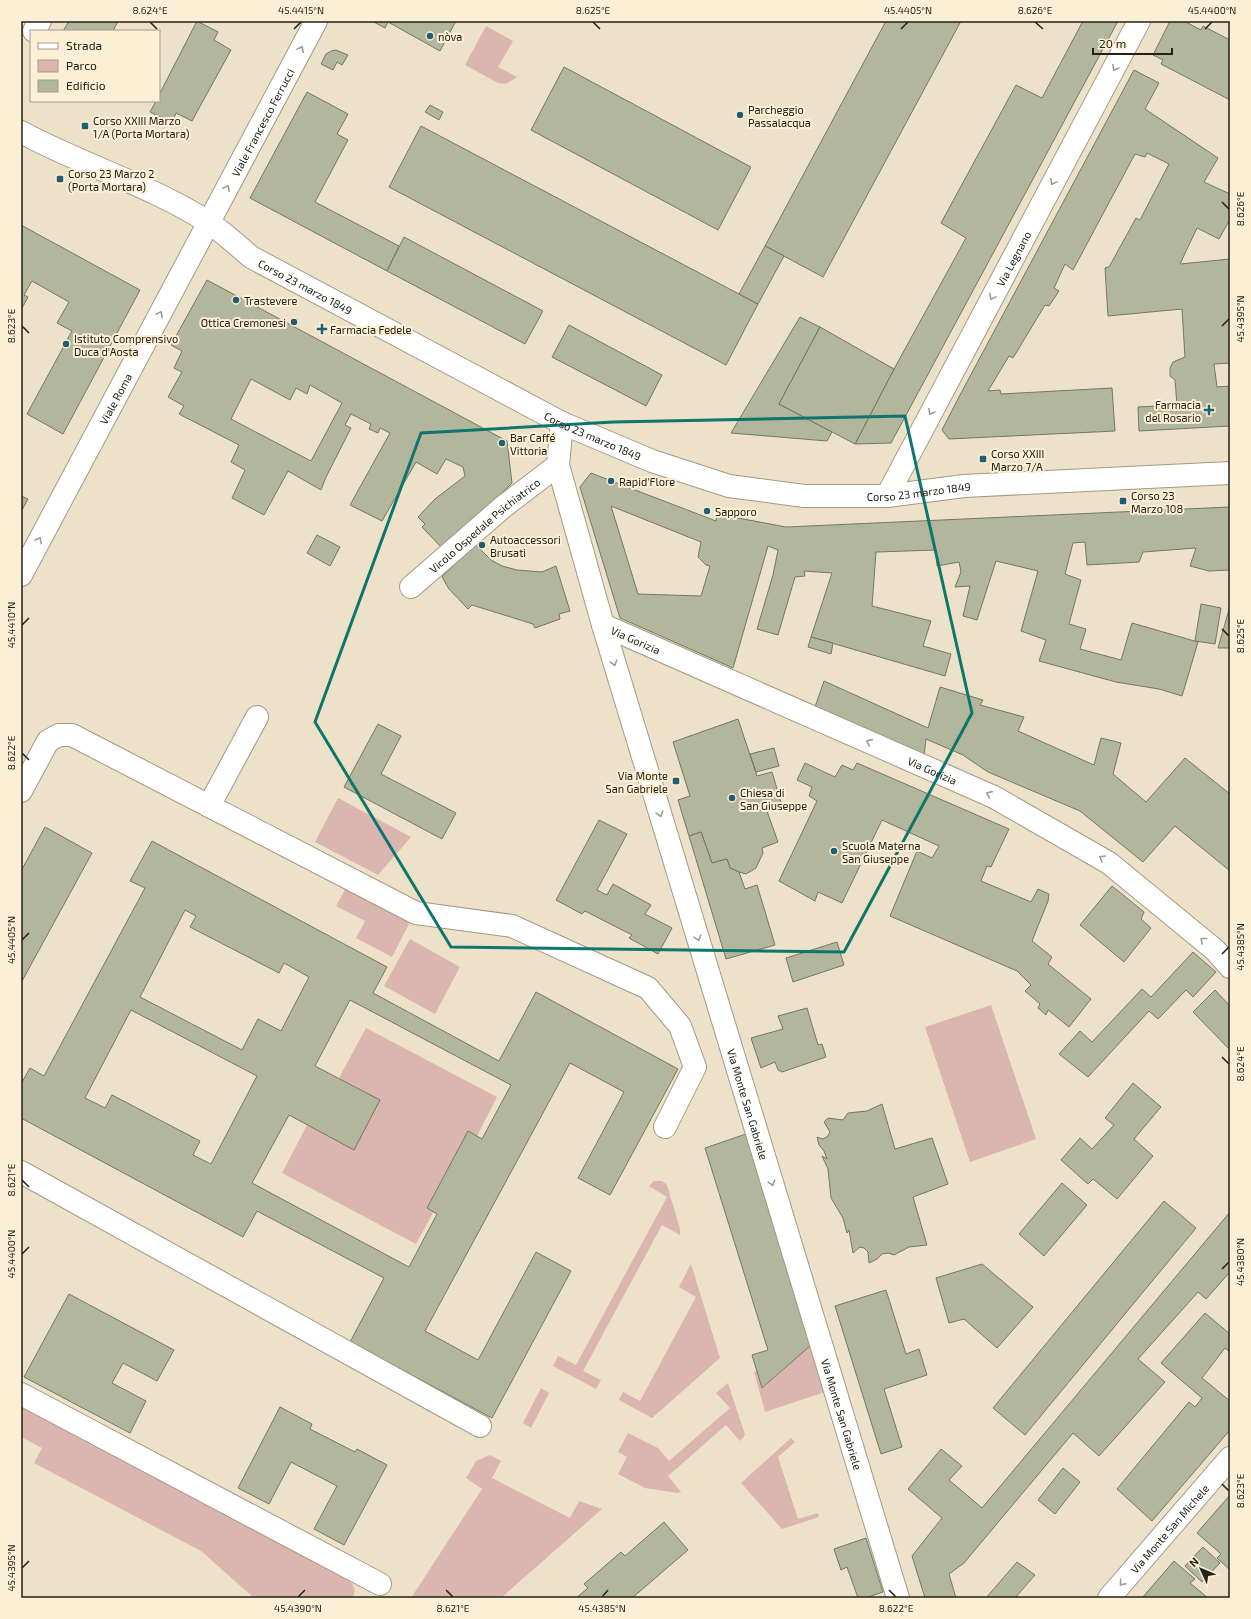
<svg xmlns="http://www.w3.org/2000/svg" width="1251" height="1619" viewBox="0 0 1251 1619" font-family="'Exo 2',sans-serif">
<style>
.green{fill:#dbb5af}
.building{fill:#b2b69c;stroke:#747860;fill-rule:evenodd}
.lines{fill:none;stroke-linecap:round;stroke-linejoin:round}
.minor-casing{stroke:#a49982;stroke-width:24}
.minor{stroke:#fff;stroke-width:22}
.oneway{stroke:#9d9b97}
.marked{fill:none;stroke:#0f766e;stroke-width:3;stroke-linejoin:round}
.ticks{fill:none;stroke:#252017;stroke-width:1.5}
.poi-dot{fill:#215e75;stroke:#fbefd5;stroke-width:1.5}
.labels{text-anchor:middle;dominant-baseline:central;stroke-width:4;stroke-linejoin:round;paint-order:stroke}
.poi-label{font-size:11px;fill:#252017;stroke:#fbefd5;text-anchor:start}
.street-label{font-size:11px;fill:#252017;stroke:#fbefd5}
.neatline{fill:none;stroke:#252017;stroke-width:1.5}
.ticks-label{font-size:10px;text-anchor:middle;fill:#252017}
</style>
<rect width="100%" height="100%" fill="#ede2c9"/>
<!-- green -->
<g class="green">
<path d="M486 26 513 41 498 67 517 77C510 82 506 85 498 83L465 65Z"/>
<polygon points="338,798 411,837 378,875 315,842"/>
<polygon points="347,886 411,920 392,957 356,938 365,921 336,906"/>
<polygon points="410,939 460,967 435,1014 384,986"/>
<polygon points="991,1005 1036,1139 970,1162 925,1027"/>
<polygon points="366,1028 497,1097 477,1136 468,1132 427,1207 434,1211 416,1244 282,1173 307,1125 354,1149 380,1100 339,1078"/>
<polygon points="654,1181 662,1181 667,1185 680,1229 680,1235 662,1225 583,1371 601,1380 596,1389 553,1366 558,1356 576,1365 667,1197 649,1186"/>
<polygon points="691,1264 720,1358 652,1418 619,1400 623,1392 640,1401 696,1297 679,1287"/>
<polygon points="810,1346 825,1392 765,1412 754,1372 757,1371 763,1388"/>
<polygon points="728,1383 745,1435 740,1441 726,1425 668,1476 681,1492 678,1493 645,1488 618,1474 627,1457 618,1452 628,1433 658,1448 669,1461 730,1408 716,1393"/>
<polygon points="541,1388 549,1393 531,1428 523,1423"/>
<path d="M21 1406 349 1580C354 1586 357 1591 352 1598H254L201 1551 34 1463 42 1448 23 1438 21 1441Z"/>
<polygon points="791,1438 795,1442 778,1457 798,1519 818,1513 819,1517 782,1529 741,1483"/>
<polygon points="490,1455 501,1461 492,1478 570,1518 579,1501 602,1509 501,1598 411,1598 482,1489 466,1478 476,1461"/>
</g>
<!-- building -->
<g class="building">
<polygon points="69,21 118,21 113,31 63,31"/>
<polygon points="197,21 218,32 214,40 231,50 192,121 176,113 172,123 150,112 156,101 159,101 159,95"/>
<polygon points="372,21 456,21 440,51 388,22 385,28"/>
<polygon points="886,21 961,21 823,277 765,246"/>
<polygon points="1083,21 1118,21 891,443 855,444 894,369 966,238 941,223 1016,85 1042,98"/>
<polygon points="1170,21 1184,21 1201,30 1203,26 1230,40 1230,100 1161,64 1163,60 1153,55"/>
<polygon points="336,50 348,55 342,65 337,62 333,70 321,64 326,54 331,51"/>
<polygon points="564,67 751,167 718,230 531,130"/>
<polygon points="1134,70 1159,83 1145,109 1218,158 1204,182 1230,194 1230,221 1229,221 1219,239 1197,228 1180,264 1230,259 1230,363 1214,364 1217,387 1230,386 1230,426 1139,431 1138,407 1177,405 1175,380 1170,376 1170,368 1173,362 1185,357 1182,309 1108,316 1105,268 1109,267 1136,218 1140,220 1169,164 1147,153 1145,157 1135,154 1073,270 1065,264 1054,288 1059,291 1049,306 1045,305 1013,358 1009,356 988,391 1000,390 1001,394 1112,388 1115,431 949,439 942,430 960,395"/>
<polygon points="307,92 348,114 337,134 348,140 315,202 399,246 387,271 250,198"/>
<polygon points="430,105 443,112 439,120 425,112"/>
<polygon points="421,126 758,304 726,365 389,187"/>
<polygon points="21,225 140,290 63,434 27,414 72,331 57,323 69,302 32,281 24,295 28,297 21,310"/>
<polygon points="404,237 543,311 525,344 387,271"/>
<polygon points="765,246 784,256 758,304 739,294"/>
<path d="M207 280 507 441 512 483 444 550 422 527 425 524 418 517 435 499 465 476 463 467 446 459 437 474 416 462 382 521 350 505 390 433 380 428 378 433 369 429 371 424 351 414 345 425 351 428 326 477 321 490 288 471 264 515 232 498 245 470 231 462 239 445 179 414 184 406 168 397 182 372 174 368 182 351 171 345ZM251 379 290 400 296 388 307 394 310 385 342 403 311 461 231 419Z"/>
<polygon points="800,317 820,327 779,404 832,432 827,441 731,433"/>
<polygon points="569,325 662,375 646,406 552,357"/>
<polygon points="820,327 894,369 855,444 779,404"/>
<path d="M591 473 716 521 717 514 786 527 1230 507V570L1209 571 1190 566 1196 548 1143 552 1139 562 1087 565 1085 542 1073 543 1065 574 1081 580 1069 624 1086 629 1080 649 1121 660 1132 623 1198 642 1182 696 1159 689 1116 682 1039 661 1046 640 1021 631 1038 571 996 561 977 620 963 616 970 586 955 587 961 572 959 562 937 566 936 550 876 552 872 606 931 621 923 646 951 654 945 676 811 637 832 573 804 571 805 576 795 577 778 635 757 629 773 575 778 550 768 546 733 668 620 618 580 487ZM611 506 701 542 698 557 706 565 710 566 701 596 638 594Z"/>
<polygon points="21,496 28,499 21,512"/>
<polygon points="317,535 340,547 330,566 307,553"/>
<polygon points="474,543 491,560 502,566 517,570 542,572 556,566 570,611 559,614 560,619 535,628 533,624 472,605 468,609 449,589 442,577"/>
<polygon points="1201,604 1221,608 1215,644 1195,641"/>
<polygon points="1230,606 1230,648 1218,648"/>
<polygon points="811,637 833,643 831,654 808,647"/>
<polygon points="824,681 928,728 940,687 983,700 980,705 1024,717 1018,731 1094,765 1101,738 1121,743 1113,774 1146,802 1185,758 1230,794 1230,871 1175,826 1143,862 1080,811 988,772 963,755 926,739 924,756 815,707"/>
<polygon points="738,719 757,776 772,772 782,806 767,811 778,842 762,848 763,853 756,868 746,874 739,872 730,868 727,859 712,863 701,832 689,836 678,800 690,796 673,742"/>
<polygon points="378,724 401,736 381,774 456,813 442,839 344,787"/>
<polygon points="774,748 779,766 756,772 750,754"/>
<polygon points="805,763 835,777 842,765 853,770 857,763 1009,829 991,867 987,866 981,881 1031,902 1038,889 1049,894 1048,901 1032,941 1052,957 1048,964 1091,999 1069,1027 1048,1010 1046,1015 1038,1008 1040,1004 1025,991 1031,985 1017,971 890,916 917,851 932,858 939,846 882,820 842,903 818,892 815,901 779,881 817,801 809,796 812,787 797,780"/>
<polygon points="599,820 627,834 597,890 607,895 613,884 651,905 645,914 672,928 658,954 629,938 632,935 585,911 582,914 556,900"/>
<polygon points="45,827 92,853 21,983 21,871"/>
<polygon points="701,832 712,863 727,859 730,868 739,872 745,889 757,885 775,945 726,959 689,836"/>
<path d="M152 841 387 967 373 993 499 1061 536 992 678 1069 610 1195 578 1178 624 1092 570 1063 425 1331 478 1360 536 1252 571 1271 492 1418 350 1342 384 1278 257 1211 243 1237 21 1118V1084L30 1068 44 1076 145 888 130 881ZM185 910 196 916 190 927 279 973 284 963 309 977 281 1031 258 1019 242 1050 140 997ZM350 1000 511 1085 482 1139 468 1131 427 1208 437 1214 409 1267 252 1183 289 1115 354 1150 380 1100 315 1066ZM131 1010 257 1076 211 1164 193 1155 200 1141 112 1095 105 1108 85 1098Z"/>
<polygon points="1112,886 1144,912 1141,919 1151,928 1124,962 1080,925"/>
<polygon points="837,942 844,965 793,982 786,958"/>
<polygon points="1193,952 1216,972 1193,997 1186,990 1158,1019 1149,1011 1088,1077 1059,1054 1080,1031 1092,1042 1142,989 1151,997"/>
<polygon points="1215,990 1230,1006 1230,1050 1193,1012"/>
<polygon points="807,1008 818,1045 822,1044 826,1057 782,1072 778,1070 775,1062 761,1068 751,1038 783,1029 778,1016"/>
<polygon points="1133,1083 1161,1107 1134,1139 1153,1156 1117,1199 1093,1179 1088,1184 1061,1160 1080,1138 1092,1149 1114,1125 1105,1118"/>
<polygon points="882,1104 895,1149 932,1138 948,1184 913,1197 927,1245 909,1247 894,1255 888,1253 882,1254 877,1259 869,1263 868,1252 864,1248 860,1247 853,1253 849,1230 847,1233 843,1218 831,1198 828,1169 822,1156 827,1159 824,1151 819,1145 817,1137 823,1139 828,1136 830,1132 824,1122 828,1118 843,1120 848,1113 867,1111"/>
<polygon points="746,1134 810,1346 762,1388 752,1355 768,1350 705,1148"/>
<polygon points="1062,1183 1087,1205 1044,1256 1019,1234"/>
<polygon points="1164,1201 1196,1228 1025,1435 993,1408"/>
<polygon points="1230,1212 1230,1272 1206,1299 1198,1292 1138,1359 1165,1382 1099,1456 1073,1433 964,1563 949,1574 956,1598 925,1598 912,1556 942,1518 908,1489 941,1449 962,1466 949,1480 982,1508"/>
<polygon points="982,1264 1033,1307 997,1348 964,1319 949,1323 936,1278"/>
<polygon points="886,1290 906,1354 919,1349 927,1375 884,1389 902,1447 881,1454 835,1306"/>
<polygon points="69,1294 174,1350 157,1381 123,1363 112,1383 146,1401 130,1433 24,1377"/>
<polygon points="1205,1313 1230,1334 1230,1352 1225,1348 1202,1378 1230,1401 1230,1430 1152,1521 1117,1489 1189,1402 1195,1407 1202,1398 1161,1363"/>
<polygon points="280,1407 312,1424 310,1429 355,1452 357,1449 387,1465 344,1545 314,1529 337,1486 291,1462 269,1504 238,1488"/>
<polygon points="1063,1468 1080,1482 1055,1514 1038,1500"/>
<polygon points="1230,1495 1230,1570 1217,1558 1221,1554 1197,1533"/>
<polygon points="664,1522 688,1550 632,1598 576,1598 588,1588 584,1584 621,1552 625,1556"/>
<polygon points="866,1538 883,1592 865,1598 858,1598 847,1567 841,1570 834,1549"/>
<polygon points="1203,1547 1220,1563 1202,1582 1185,1566"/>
<polygon points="1174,1561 1195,1579 1190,1583 1208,1598 1142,1598"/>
<polygon points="1017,1562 1035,1575 1015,1598 986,1598"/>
</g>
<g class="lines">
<defs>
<g id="minor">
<polyline points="34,31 40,21"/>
<path id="s1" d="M21 132C82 165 150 185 208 222 223 232 237 245 251 257L562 423 652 461 729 486 804 496H887L964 486 1230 473"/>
<path id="s2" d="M562 423 558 465 603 625 898 1598"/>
<path id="s3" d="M887 496 1139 21"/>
<path id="s4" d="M21 575 316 21"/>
<path id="s5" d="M411 587 503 507 558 465"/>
<path id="s6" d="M603 625 994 797 1109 863 1215 950 1230 967"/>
<polyline points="21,791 48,741 59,735 72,735 416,913 512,926 648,988 680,1026 695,1067 665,1127"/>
<polyline points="209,806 257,717"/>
<polyline points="21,1172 480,1426"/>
<polyline points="21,1394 380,1584"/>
<path id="s7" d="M1109 1598 1230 1458"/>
</g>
</defs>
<!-- minor casing -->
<use href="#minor" class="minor-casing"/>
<!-- minor -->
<use href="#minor" class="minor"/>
</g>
<!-- one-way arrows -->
<defs><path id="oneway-chevron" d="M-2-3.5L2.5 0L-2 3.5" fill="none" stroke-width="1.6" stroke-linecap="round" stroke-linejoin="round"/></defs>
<g class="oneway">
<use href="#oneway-chevron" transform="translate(301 49) rotate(-62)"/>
<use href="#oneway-chevron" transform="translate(1115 68) rotate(118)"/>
<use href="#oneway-chevron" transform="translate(1053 182) rotate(118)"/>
<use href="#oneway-chevron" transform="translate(227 188) rotate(-63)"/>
<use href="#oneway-chevron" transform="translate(992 297) rotate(118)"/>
<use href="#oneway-chevron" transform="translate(160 314) rotate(-62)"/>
<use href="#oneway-chevron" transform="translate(931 412) rotate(118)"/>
<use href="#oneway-chevron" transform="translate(39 540) rotate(-62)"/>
<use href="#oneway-chevron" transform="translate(614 663) rotate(73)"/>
<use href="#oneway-chevron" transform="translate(869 742) rotate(-156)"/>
<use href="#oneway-chevron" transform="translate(989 794) rotate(-156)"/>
<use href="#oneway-chevron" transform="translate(660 814) rotate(73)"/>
<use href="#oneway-chevron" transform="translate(1102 858) rotate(-150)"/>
<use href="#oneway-chevron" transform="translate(698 938) rotate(73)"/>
<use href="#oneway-chevron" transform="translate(1203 940) rotate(-141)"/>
<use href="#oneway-chevron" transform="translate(772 1183) rotate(73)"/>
<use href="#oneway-chevron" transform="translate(1122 1583) rotate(131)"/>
</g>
<!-- marked area -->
<path class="marked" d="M905 416 972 713 844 952 451 947 315 722 421 433 613 422Z"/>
<!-- ticks -->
<path class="ticks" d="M150 22 157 29M593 22 600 29M1035 22 1043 29M294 29 301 22M901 29 908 22M1205 29 1212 22M1222 202 1229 209M22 326 29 333M1222 326 1229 319M22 625 29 618M1222 629 1229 636M22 753 29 760M22 940 29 933M1222 954 1229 947M1222 1057 1229 1064M22 1180 29 1187M22 1254 29 1247M1222 1269 1229 1262M1222 1484 1229 1491M22 1568 29 1561M446 1590 453 1597M889 1590 896 1597M298 1597 305 1590M602 1597 608 1590"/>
<!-- markers -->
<g class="poi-dot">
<circle cx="430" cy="36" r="4"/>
<circle cx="740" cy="115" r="4"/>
<rect x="81" y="122" width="8" height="8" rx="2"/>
<rect x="56" y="175" width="8" height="8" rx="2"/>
<circle cx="236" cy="300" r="4"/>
<circle cx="294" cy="322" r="4"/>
<path d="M320 323h4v4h4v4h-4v4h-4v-4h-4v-4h4z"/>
<circle cx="66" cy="344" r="4"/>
<path d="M1207 404h4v4h4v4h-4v4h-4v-4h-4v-4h4z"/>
<circle cx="502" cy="443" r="4"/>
<rect x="979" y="455" width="8" height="8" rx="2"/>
<circle cx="611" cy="481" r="4"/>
<rect x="1119" y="497" width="8" height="8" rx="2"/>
<circle cx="707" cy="511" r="4"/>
<circle cx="482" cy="545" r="4"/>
<rect x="672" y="777" width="8" height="8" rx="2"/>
<circle cx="732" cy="798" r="4"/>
<circle cx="834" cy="851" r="4"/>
</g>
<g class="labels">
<!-- poi labels -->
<g class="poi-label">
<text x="438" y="36">nòva</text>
<text x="748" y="109">Parcheggio<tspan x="748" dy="13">Passalacqua</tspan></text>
<text x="93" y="120">Corso XXIII Marzo<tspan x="93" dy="13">1/A (Porta Mortara)</tspan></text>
<text x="68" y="173">Corso 23 Marzo 2<tspan x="68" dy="13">(Porta Mortara)</tspan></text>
<text x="244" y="300">Trastevere</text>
<text x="286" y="322" text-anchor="end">Ottica Cremonesi</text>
<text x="330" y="329">Farmacia Fedele</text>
<text x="74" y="338">Istituto Comprensivo<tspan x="74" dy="13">Duca d'Aosta</tspan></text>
<text x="1201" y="404" text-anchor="end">Farmacia<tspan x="1201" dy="13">del Rosario</tspan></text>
<text x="510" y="437">Bar Caffé<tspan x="510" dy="13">Vittoria</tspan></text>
<text x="991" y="453">Corso XXIII<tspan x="991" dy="13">Marzo 7/A</tspan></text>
<text x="619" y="481">Rapid'Flore</text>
<text x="1131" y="495">Corso 23<tspan x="1131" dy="13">Marzo 108</tspan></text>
<text x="715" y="511">Sapporo</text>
<text x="490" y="539">Autoaccessori<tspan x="490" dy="13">Brusati</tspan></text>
<text x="668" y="775" text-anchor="end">Via Monte<tspan x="668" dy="13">San Gabriele</tspan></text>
<text x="740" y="792">Chiesa di<tspan x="740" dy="13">San Giuseppe</tspan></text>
<text x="842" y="845">Scuola Materna<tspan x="842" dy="13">San Giuseppe</tspan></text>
</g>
<!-- street labels -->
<g class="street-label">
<text stroke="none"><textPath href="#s4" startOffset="513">Viale Francesco Ferrucci</textPath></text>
<text stroke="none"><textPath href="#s3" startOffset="269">Via Legnano</textPath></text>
<text stroke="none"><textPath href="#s1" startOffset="325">Corso 23 marzo 1849</textPath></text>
<text stroke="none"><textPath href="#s4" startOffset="200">Viale Roma</textPath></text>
<text stroke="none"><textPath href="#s1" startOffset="649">Corso 23 marzo 1849</textPath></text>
<text stroke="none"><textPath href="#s1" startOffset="985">Corso 23 marzo 1849</textPath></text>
<text stroke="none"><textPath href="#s5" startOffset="96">Vicolo Ospedale Psichiatrico</textPath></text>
<text stroke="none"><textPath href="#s6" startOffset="36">Via Gorizia</textPath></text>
<text stroke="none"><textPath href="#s6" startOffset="360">Via Gorizia</textPath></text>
<text stroke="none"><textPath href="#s2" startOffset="709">Via Monte San Gabriele</textPath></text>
<text stroke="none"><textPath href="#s2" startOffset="1033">Via Monte San Gabriele</textPath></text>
<text stroke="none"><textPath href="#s7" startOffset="92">Via Monte San Michele</textPath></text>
</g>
</g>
<!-- border -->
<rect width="1251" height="1619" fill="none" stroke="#fbefd5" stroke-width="44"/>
<!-- legend -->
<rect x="30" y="30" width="130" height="72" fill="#fbefd5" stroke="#a59c89"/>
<rect x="38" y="43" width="20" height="6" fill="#ffffff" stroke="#a59c89"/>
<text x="66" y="50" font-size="12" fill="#252017">Strada</text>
<rect x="38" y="60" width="20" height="12" fill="#dbb5af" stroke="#a59c89"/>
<text x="66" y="70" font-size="12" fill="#252017">Parco</text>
<rect x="38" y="80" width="20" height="12" fill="#b2b69c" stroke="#a59c89"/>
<text x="66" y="90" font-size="12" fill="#252017">Edificio</text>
<!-- north arrow -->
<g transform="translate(1201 1569) rotate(314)" stroke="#fbefd5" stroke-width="3" paint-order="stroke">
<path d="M0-3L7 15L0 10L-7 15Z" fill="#252017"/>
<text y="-6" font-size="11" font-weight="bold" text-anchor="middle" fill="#252017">N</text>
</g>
<!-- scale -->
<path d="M1093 48v6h79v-6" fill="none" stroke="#252017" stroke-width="2"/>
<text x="1099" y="48" font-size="12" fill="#252017" stroke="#fbefd5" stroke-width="3" paint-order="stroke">20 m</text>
<rect x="22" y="22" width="1207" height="1575" class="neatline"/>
<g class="ticks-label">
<text x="150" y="14">8.624°E</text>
<text x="301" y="14">45.4415°N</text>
<text x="593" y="14">8.625°E</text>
<text x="908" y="14">45.4405°N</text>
<text x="1035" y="14">8.626°E</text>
<text x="1212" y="14">45.4400°N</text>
<text transform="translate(1240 209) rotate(-90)" y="4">8.626°E</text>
<text transform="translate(1240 319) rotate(-90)" y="4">45.4395°N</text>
<text transform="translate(11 326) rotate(-90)" y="4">8.623°E</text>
<text transform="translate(11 625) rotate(-90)" y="4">45.4410°N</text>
<text transform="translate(1240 636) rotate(-90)" y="4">8.625°E</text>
<text transform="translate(11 753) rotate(-90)" y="4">8.622°E</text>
<text transform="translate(11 940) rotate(-90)" y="4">45.4405°N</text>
<text transform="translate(1240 947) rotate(-90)" y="4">45.4385°N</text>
<text transform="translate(1240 1064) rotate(-90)" y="4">8.624°E</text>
<text transform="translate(11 1180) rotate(-90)" y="4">8.621°E</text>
<text transform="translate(11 1254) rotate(-90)" y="4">45.4400°N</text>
<text transform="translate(1240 1262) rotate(-90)" y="4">45.4380°N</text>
<text transform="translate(1240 1491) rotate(-90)" y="4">8.623°E</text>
<text transform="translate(11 1568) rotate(-90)" y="4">45.4395°N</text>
<text x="298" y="1612">45.4390°N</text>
<text x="453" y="1612">8.621°E</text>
<text x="602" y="1612">45.4385°N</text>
<text x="896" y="1612">8.622°E</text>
</g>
</svg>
